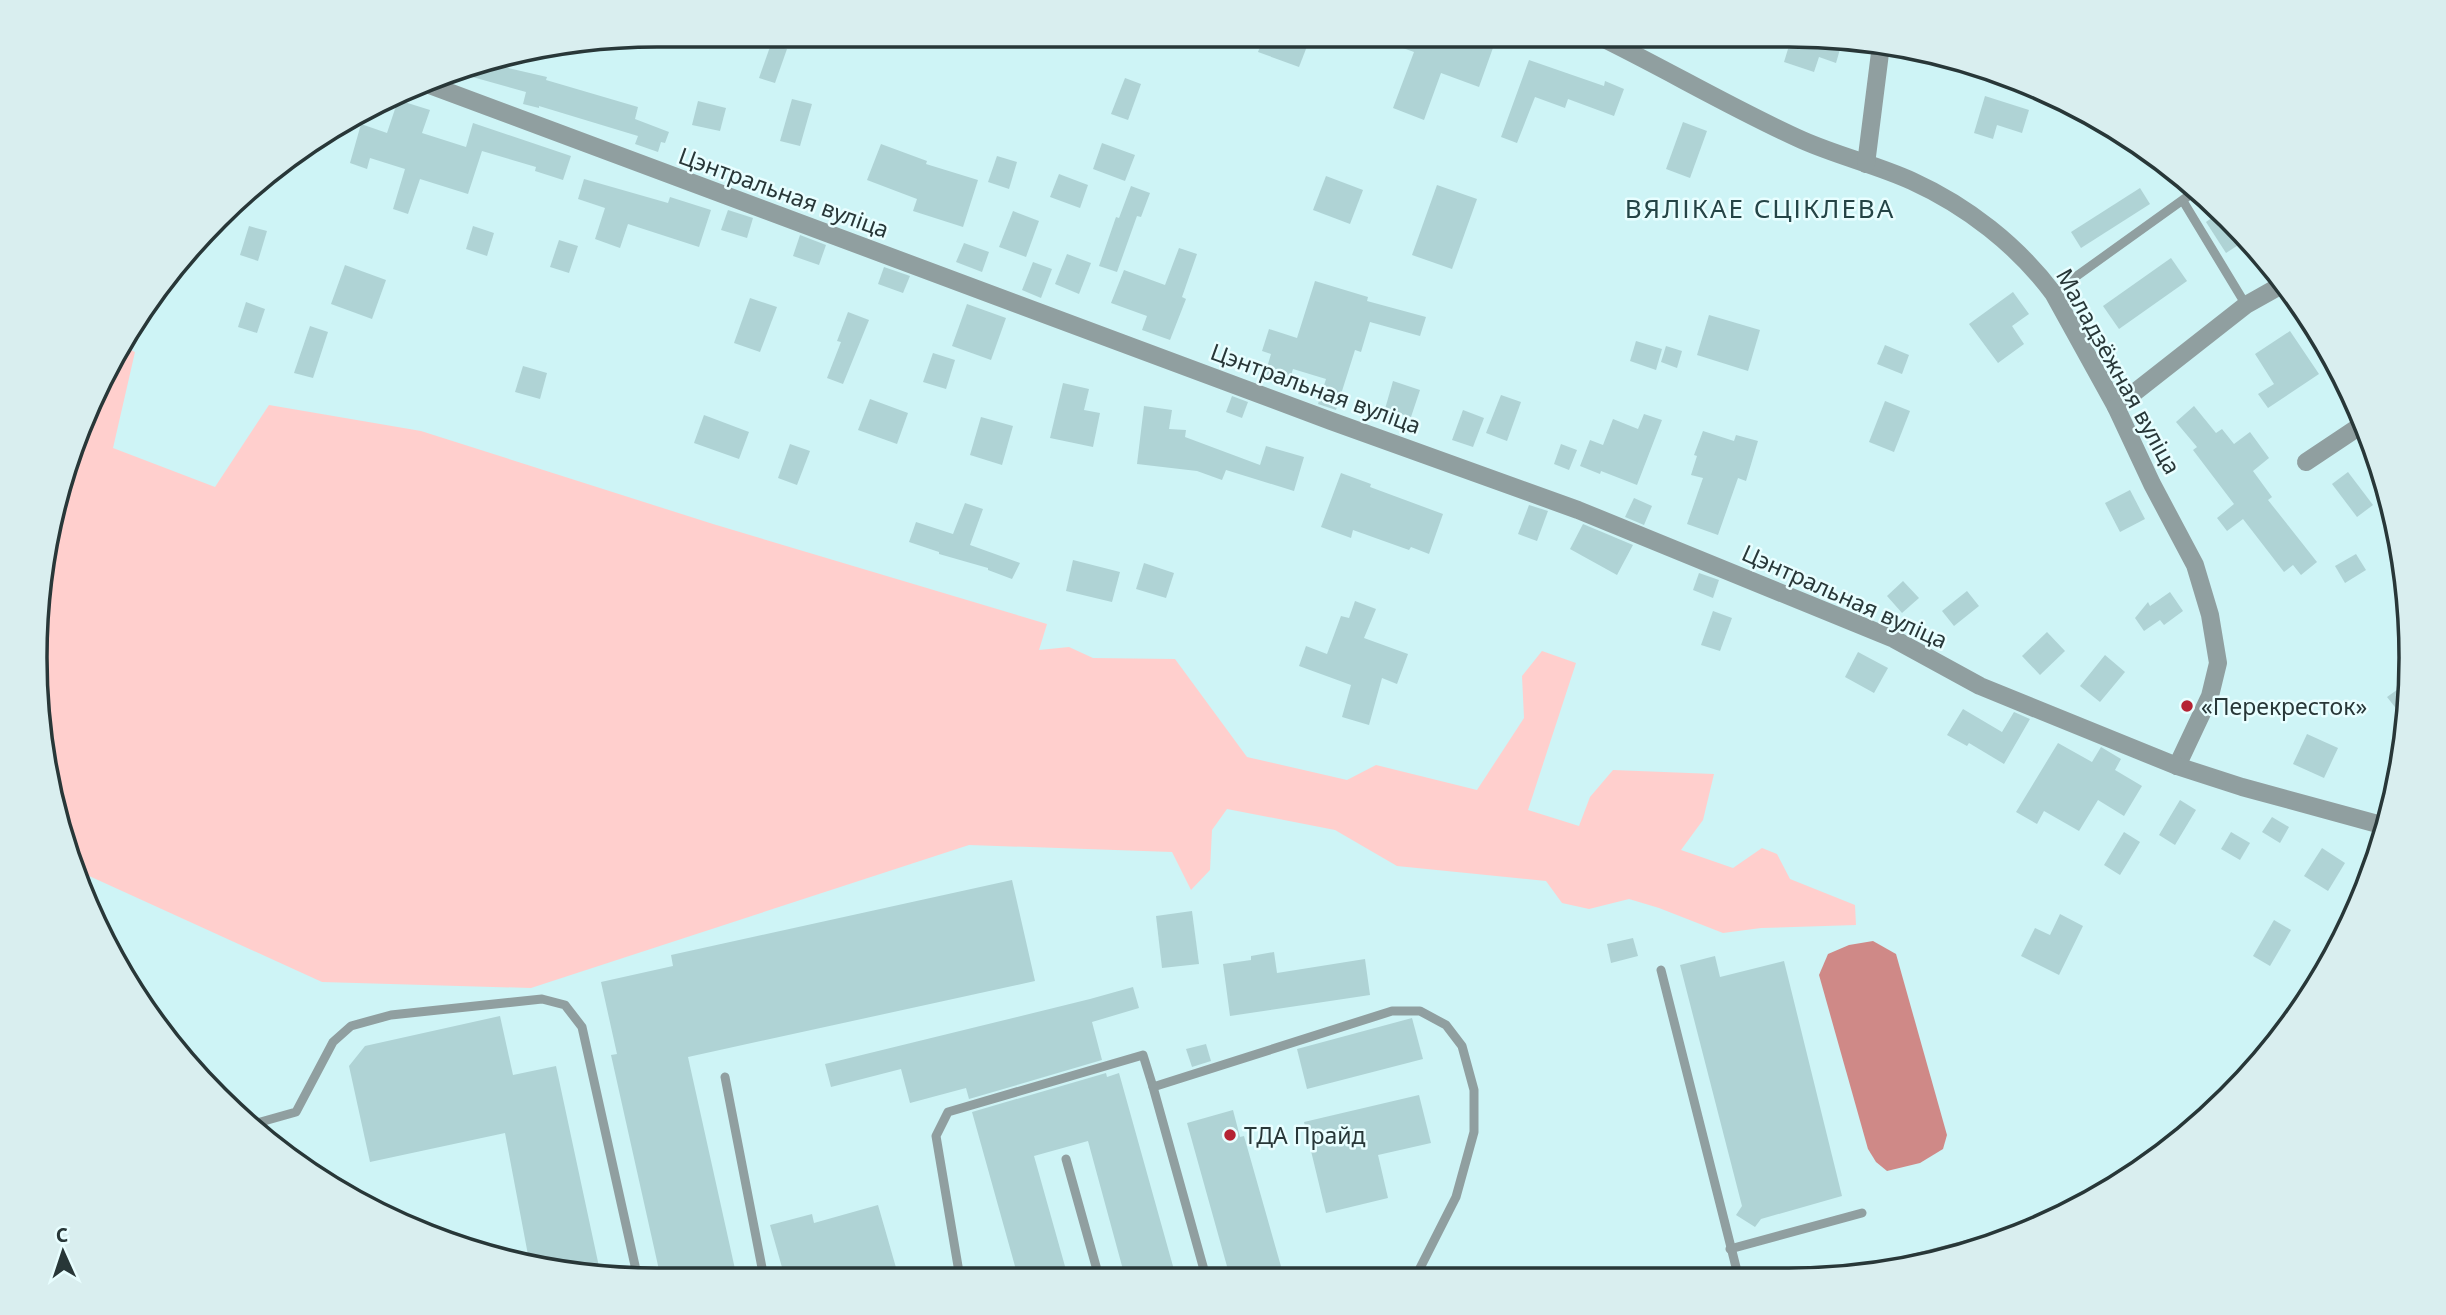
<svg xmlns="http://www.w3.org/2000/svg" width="2446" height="1315" viewBox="0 0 2446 1315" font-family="'Noto Sans',sans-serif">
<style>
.green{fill:#ffcfcd}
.water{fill:#cf8987}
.building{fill:#afd3d5}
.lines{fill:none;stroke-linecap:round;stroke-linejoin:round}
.service{stroke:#909fa0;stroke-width:9}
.minor{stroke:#909fa0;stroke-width:18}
.poi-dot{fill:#b52333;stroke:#e8feff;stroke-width:2.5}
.labels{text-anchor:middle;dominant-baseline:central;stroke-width:5;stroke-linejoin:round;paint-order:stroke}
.street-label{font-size:23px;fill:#283738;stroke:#e8feff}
.poi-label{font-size:23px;fill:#283738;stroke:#e8feff;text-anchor:start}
.quarter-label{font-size:26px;letter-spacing:2px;fill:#244446;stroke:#e8feff}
.rim{fill:none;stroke:#283738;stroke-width:3.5}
</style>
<rect width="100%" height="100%" fill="#cef4f6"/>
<!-- green -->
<polygon class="green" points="124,347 135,352 113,448 215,487 269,405 421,431 713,524 1047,624 1039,650 1069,647 1093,658 1175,659 1247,757 1347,780 1376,765 1477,790 1524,718 1522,676 1542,651 1576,663 1528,810 1579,826 1590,797 1613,770 1714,774 1703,820 1681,850 1733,868 1762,848 1777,854 1790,879 1855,905 1856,925 1761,928 1723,933 1659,908 1629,899 1589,909 1562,903 1546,881 1397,866 1335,830 1227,809 1212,830 1210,870 1191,890 1172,852 969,845 531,988 322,982 76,870 36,699 56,497"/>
<!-- water -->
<polygon class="water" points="1873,941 1896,954 1947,1135 1943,1149 1920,1163 1887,1171 1876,1162 1868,1149 1819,975 1828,954 1849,945"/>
<!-- building -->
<g class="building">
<polygon points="1264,36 1311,36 1299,67 1258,52"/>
<polygon points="1376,36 1469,36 1494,45 1479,87 1441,73 1424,120 1393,108 1414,52 1375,38"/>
<polygon points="1792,36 1829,36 1843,39 1836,63 1819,57 1814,72 1784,62"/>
<polygon points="771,44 787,49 775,83 759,78"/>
<polygon points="1529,60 1604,86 1605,81 1624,89 1614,116 1568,99 1565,108 1535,97 1517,143 1501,137"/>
<polygon points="487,63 547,77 546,80 638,107 635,119 669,132 665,143 661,142 658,152 635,144 638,136 539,106 539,108 523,104 526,92 451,71"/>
<polygon points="1125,78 1141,84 1128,120 1111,114"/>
<polygon points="1985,96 2029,110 2022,133 1997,125 1993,139 1974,133"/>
<polygon points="792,99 812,104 800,146 780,141"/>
<polygon points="398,100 430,110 422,133 466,147 473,123 571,156 563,180 535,171 536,167 482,151 468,194 420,179 408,214 393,209 405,169 370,158 367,169 350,163 361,124 387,133"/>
<polygon points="698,101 726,108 720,131 692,125"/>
<polygon points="1683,122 1707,131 1690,178 1666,169"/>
<polygon points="1102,143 1135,155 1125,181 1093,169"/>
<polygon points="881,144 927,161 926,164 978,180 963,227 913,211 917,199 867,180"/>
<polygon points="997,156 1017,162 1009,189 988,182"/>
<polygon points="1059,174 1088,185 1080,208 1050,197"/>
<polygon points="1326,176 1363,190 1350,224 1313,210"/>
<polygon points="584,179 668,203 670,197 711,210 699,247 628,224 620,248 595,239 605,208 578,199"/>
<polygon points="1437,185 1477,199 1452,269 1412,255"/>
<polygon points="1131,186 1150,193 1141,217 1137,216 1117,272 1099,266 1116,217 1119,218"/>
<polygon points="2140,188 2150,204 2081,248 2071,232"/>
<polygon points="728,210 753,218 747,238 721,230"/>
<polygon points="1013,211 1039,221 1026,257 999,247"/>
<polygon points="2220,212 2246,240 2226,253 2206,222"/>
<polygon points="249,226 267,231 258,261 240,255"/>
<polygon points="473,226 494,233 487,256 466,249"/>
<polygon points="800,235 826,245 819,265 793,256"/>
<polygon points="559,240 578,246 569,273 550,267"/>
<polygon points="964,243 989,252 982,272 956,262"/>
<polygon points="1179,248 1197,254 1182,297 1186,299 1170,340 1142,330 1147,316 1111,303 1124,270 1165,285"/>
<polygon points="1067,254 1091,263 1079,294 1055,284"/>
<polygon points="2171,258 2187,281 2119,329 2103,306"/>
<polygon points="1033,262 1052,269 1041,298 1022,290"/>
<polygon points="345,265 386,280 372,319 331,304"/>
<polygon points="884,267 910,276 903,293 878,284"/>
<polygon points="1315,281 1368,297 1367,301 1426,317 1420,336 1370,322 1361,352 1355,350 1336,410 1318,404 1326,379 1293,369 1289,382 1265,374 1271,354 1262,351 1269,329 1297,338"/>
<polygon points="2013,292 2029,314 2012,326 2024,344 1998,363 1969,324"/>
<polygon points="750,298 777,307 760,352 734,343"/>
<polygon points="246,302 265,309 257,333 238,327"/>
<polygon points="967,304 1006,318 991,360 952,346"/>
<polygon points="848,312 869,320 843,384 827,378 841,342 837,341"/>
<polygon points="1709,315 1760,330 1748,371 1697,355"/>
<polygon points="310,326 328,332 313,378 294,373"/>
<polygon points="2290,331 2319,374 2268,408 2258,394 2274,384 2255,354"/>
<polygon points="1636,341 1662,349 1656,370 1630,361"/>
<polygon points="1885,345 1909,355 1902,374 1877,364"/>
<polygon points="1666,346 1682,351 1677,368 1661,362"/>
<polygon points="933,353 955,360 946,389 923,382"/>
<polygon points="523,366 547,373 540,399 515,392"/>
<polygon points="1393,381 1420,390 1411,417 1385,409"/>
<polygon points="1063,383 1089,389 1084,410 1100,413 1093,447 1050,438"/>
<polygon points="1501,395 1521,402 1507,441 1486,433"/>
<polygon points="1232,396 1248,402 1242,418 1226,412"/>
<polygon points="870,399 908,413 897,444 858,430"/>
<polygon points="1885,401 1910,411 1894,452 1869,442"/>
<polygon points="1144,406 1172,410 1169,429 1186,430 1185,437 1260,465 1266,446 1304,457 1294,491 1226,470 1222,480 1197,471 1137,464"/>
<polygon points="2194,406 2216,433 2222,429 2234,444 2250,432 2269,458 2253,471 2272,497 2268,500 2317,562 2301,575 2293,565 2284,572 2243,519 2227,531 2217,518 2234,504 2193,450 2197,447 2176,422"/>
<polygon points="1463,410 1484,418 1473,447 1452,440"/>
<polygon points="1644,414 1662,420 1637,485 1601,471 1600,474 1580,466 1590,440 1603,445 1613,419 1638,429"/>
<polygon points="704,415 749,432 739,459 694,443"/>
<polygon points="981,417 1013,426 1002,465 970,455"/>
<polygon points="1703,431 1734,441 1736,435 1758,441 1746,481 1738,478 1718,535 1687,524 1703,478 1691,475 1697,456 1694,455"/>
<polygon points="790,444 810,451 797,485 778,478"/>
<polygon points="1561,444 1577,450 1569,470 1554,464"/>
<polygon points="2348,472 2373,505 2357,517 2332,484"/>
<polygon points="1341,473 1371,484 1370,487 1443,514 1429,554 1411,547 1409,550 1353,530 1351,538 1321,527"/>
<polygon points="2130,490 2145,519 2120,532 2105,503"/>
<polygon points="1634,498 1652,506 1644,525 1625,517"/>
<polygon points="965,503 983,509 970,545 1020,563 1012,579 988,570 988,568 939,554 939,552 909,542 916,522 953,534"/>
<polygon points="1529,505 1548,511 1537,541 1518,534"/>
<polygon points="1583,524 1633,545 1617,575 1570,549"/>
<polygon points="2356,554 2366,570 2345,583 2335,566"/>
<polygon points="1073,560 1120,572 1112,602 1066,591"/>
<polygon points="1144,563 1174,573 1166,598 1136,589"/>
<polygon points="1699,573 1719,580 1713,598 1693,590"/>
<polygon points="1903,581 1919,598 1902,613 1887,596"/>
<polygon points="1967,591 1979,606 1954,626 1942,611"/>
<polygon points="2170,592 2183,611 2164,625 2160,620 2144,631 2135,618 2148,602 2150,606"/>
<polygon points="1355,601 1376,609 1364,638 1408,654 1397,684 1382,678 1369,725 1342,717 1351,685 1299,666 1306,646 1327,654 1341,616 1349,618"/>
<polygon points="1713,611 1732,618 1720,651 1701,645"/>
<polygon points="2047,632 2065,651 2040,675 2022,656"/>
<polygon points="1858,652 1888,668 1874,693 1845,677"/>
<polygon points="2105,655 2125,672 2100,702 2080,686"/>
<polygon points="2408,682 2407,698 2406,721 2387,697"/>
<polygon points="1963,709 2002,732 2014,712 2030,719 2004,764 1969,743 1967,746 1947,735"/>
<polygon points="2307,734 2338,748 2324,778 2293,764"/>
<polygon points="2058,743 2092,762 2101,747 2121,759 2115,770 2142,786 2124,816 2098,800 2079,831 2044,811 2037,824 2016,812"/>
<polygon points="2180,800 2196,810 2175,845 2159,835"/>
<polygon points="2272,817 2289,827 2280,843 2262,832"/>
<polygon points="2124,832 2140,842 2120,875 2104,865"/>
<polygon points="2231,832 2250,843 2240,860 2221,849"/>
<polygon points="2322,848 2345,863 2328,891 2304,876"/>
<polygon points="1012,880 1035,981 688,1057 737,1278 661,1279 611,1055 617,1054 601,982 673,966 671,955"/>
<polygon points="1192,911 1199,964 1162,968 1156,916"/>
<polygon points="2060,914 2083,926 2059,975 2021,956 2035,928 2050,935"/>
<polygon points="2274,920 2291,930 2270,966 2253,956"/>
<polygon points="1633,938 1638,956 1611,963 1607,944"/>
<polygon points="1274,952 1277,973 1365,959 1370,995 1230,1016 1223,964 1251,960 1251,956"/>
<polygon points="1715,956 1720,977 1784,961 1842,1196 1761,1219 1755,1227 1736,1215 1742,1206 1680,965"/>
<polygon points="1133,987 1139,1008 1092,1022 1102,1060 969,1099 966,1088 910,1103 901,1069 831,1087 825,1064 1090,999"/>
<polygon points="500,1016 513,1075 556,1066 601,1276 544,1267 528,1255 505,1133 370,1162 349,1066 365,1046"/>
<polygon points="1412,1018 1423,1059 1307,1089 1297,1049"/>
<polygon points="1206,1044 1211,1061 1192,1067 1186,1049"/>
<polygon points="1106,1073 1107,1077 1119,1073 1176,1277 1125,1277 1088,1141 1034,1156 1068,1277 1018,1277 972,1112"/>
<polygon points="1419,1095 1431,1143 1378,1155 1388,1198 1326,1213 1304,1122"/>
<polygon points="1233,1110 1240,1137 1244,1136 1284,1277 1230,1277 1187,1123"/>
<polygon points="878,1205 899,1278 785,1278 770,1225 812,1214 814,1223"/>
</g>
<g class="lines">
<!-- service -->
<g class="service">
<polyline points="2183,201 2246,305"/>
<polyline points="2053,293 2198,189"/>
<polyline points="1661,970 1738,1275"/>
<polyline points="725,1077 764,1278"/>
<polyline points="257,1123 296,1112 333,1042 351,1026 391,1015 542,999 565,1005 582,1027 638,1279"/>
<polyline points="1066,1159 1099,1277"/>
<polyline points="1730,1249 1862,1213"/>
<polyline points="1206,1277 1153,1087 1392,1011 1420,1011 1446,1025 1462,1046 1474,1090 1474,1132 1456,1197 1416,1276"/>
<polyline points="960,1278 936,1136 948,1112 1143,1055 1153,1087"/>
</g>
<!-- minor -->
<g class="minor">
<path d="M1598 36C1666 69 1733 109 1802 140 1838 156 1877 165 1912 181 1967 206 2017 245 2053 293L2116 407 2152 484 2195 565 2210 615 2218 663 2210 696 2177 766"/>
<polyline points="427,84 1331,421 1578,510 1894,639 1980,686 2177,766 2242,787 2385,826"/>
<polyline points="1866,164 1881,45"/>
<polyline points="2116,407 2246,305 2285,283"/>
<polyline points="2306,462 2363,424"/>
<polyline points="1867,1275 2002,1240"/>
</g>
</g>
<!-- markers -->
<g class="poi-dot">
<circle cx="2187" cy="706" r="7"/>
<circle cx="1230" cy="1135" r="7"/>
</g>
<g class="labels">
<!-- street labels -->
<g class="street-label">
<text transform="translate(784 192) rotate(20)">Цэнтральная вуліца</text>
<text transform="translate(2119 371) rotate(61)">Маладзёжная вуліца</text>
<text transform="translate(1316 388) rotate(20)">Цэнтральная вуліца</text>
<text transform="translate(1845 596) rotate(24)">Цэнтральная вуліца</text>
</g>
<!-- poi labels -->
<g class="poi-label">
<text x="2201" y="706">«Перекресток»</text>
<text x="1244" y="1135">ТДА Прайд</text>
</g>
<!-- quarter labels -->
<g class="quarter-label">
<text x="1760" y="208">ВЯЛІКАЕ СЦІКЛЕВА</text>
</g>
</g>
<!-- crop -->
<path d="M0 0H2446V1315H0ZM657 47H1789A610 610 0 0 1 2399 657V658A610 610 0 0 1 1789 1268H657A610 610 0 0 1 47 658V657A610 610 0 0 1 657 47Z" fill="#d9eeef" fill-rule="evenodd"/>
<path class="rim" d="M657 47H1789A610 610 0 0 1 2399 657V658A610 610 0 0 1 1789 1268H657A610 610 0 0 1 47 658V657A610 610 0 0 1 657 47Z"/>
<!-- north arrow -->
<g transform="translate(63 1252) rotate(357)" stroke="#e8feff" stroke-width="5" paint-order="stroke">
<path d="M0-5L12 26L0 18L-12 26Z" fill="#283738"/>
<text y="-10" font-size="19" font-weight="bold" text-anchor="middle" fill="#283738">С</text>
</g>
</svg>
